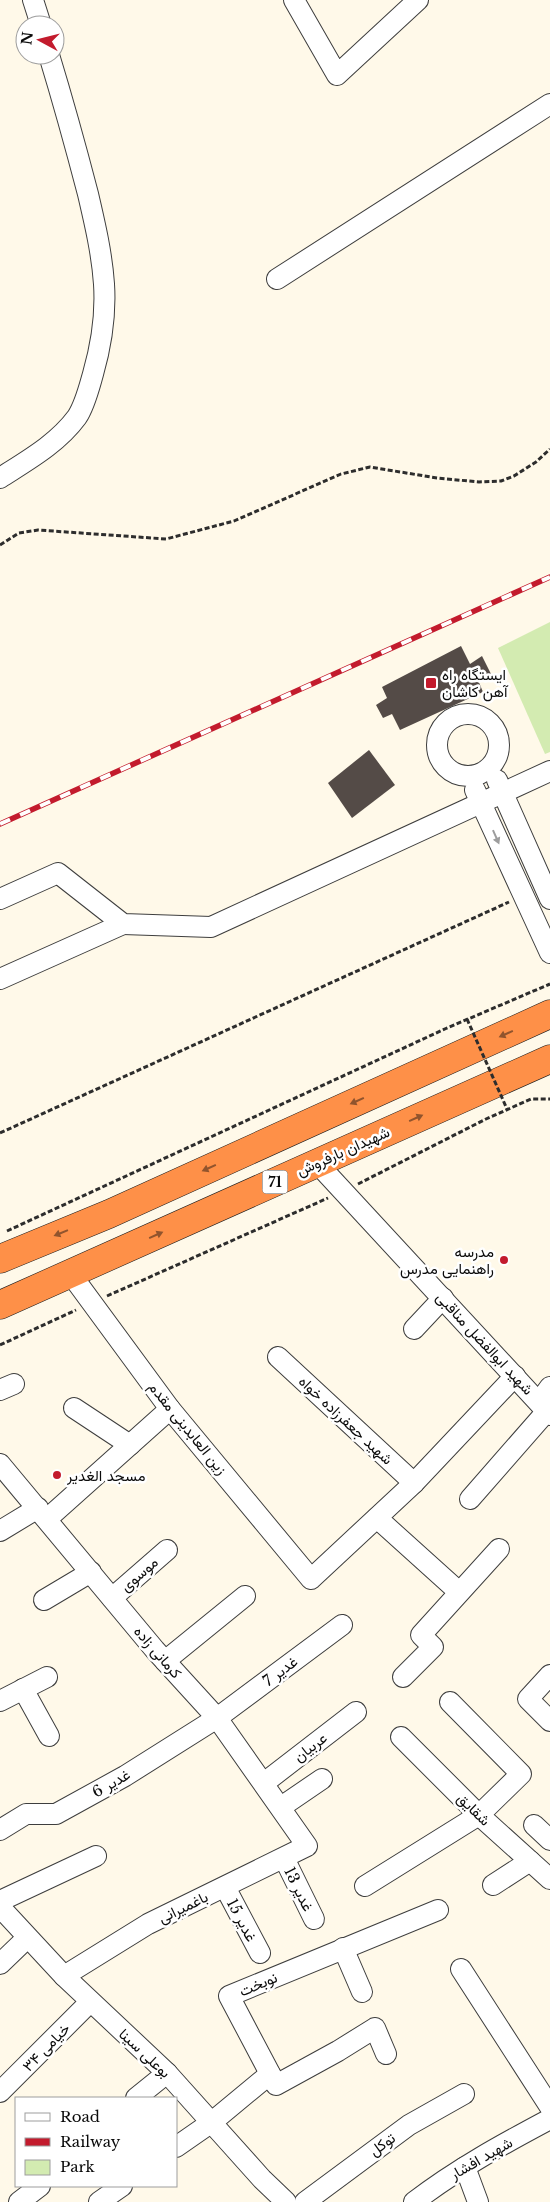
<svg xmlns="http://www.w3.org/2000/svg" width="550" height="2202" viewBox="0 0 550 2202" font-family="'Libre Baskerville',Vazirmatn,serif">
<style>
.green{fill:#d3ebb1}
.building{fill:#544b47}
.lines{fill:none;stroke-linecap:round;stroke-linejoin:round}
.minor-casing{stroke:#3e3e3e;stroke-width:22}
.highway-casing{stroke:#1c1c1c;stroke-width:29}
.path{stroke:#2d2d2d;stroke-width:3;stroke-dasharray:5 2.5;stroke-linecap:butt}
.minor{stroke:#fff;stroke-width:20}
.highway{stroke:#fe9048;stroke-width:28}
.rail-casing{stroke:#c31b2d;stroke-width:5.5}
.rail{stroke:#fff;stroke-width:4;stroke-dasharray:11;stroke-linecap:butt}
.path-bridge{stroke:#2d2d2d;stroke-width:3;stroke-dasharray:5 2.5;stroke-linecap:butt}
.oneway{fill:#9d9d9d}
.oneway2{fill:#91542d}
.poi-dot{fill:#c31b2d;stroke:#fff;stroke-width:2}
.labels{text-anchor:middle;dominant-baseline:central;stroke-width:5;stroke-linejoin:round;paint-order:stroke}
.shield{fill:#fff;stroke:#545454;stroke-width:1}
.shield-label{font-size:14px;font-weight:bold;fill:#0b0b0b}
.poi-label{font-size:15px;fill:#0b0b0b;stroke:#fff;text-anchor:start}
.street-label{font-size:15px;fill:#0b0b0b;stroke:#fff}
</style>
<rect width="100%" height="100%" fill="#fff9e9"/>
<!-- green -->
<polygon class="green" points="550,622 550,752 545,754 498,648"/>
<!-- building -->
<g class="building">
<polygon points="461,646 470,664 482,656 491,674 478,680 483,692 400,730 392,714 383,718 376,705 387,698 382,687"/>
<polygon points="369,750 395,785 352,818 328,783"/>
</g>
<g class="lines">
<defs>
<g id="minor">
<polyline points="33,0 41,25"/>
<polyline points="294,0 337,75 418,0"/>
<polyline points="277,279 550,104"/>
<path d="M0 478C28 460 57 444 77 417 85 405 89 388 93 374 101 346 106 314 104 284 102 254 95 224 88 194 76 148 63 101 49 55"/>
<circle cx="468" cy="745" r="31"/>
<polyline points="497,780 550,899"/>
<polyline points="475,790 550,953"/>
<polyline points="0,899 58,873 123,924 211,927 550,771"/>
<polyline points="0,979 123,924"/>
<polyline points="317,1163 550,1415"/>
<polyline points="70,1273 170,1409 311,1579 414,1483 515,1376"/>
<polyline points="414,1329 443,1298"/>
<polyline points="278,1357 414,1483"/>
<polyline points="0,1390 14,1384"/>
<polyline points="539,1402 550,1387"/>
<polyline points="74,1408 130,1445"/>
<polyline points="0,1464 155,1650 217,1718 307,1846 148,1924 64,1976"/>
<polyline points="470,1499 547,1411"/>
<polyline points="377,1518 459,1592"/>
<polyline points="47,1519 170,1409"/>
<polyline points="0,1531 38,1508"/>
<polyline points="112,1598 167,1550"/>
<polyline points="44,1600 91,1572"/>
<polyline points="165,1661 245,1596"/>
<polyline points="550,1675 528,1699 550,1721"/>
<polyline points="403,1677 433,1647 421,1635 499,1549"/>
<polyline points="23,1689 49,1736"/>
<polyline points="0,1701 47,1677"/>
<polyline points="401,1737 479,1815 550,1879"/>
<polyline points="264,1783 356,1712"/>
<polyline points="281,1807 322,1779"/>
<polyline points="534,1825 550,1840"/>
<polyline points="0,1830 26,1814 56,1814 125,1776 217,1718 342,1625"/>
<polyline points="284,1858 314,1919"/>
<polyline points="493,1885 530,1861"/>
<polyline points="365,1886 479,1815 521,1774 450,1702"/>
<polyline points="225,1887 260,1953"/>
<polyline points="0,1901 96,1856"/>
<polyline points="0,1907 64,1976 167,2073 262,2179 286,2202"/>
<polyline points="343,1948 362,1992"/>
<polyline points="0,1964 27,1938"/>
<polyline points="461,1969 550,2107"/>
<polyline points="386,2054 375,2028 338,2051 276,2085 229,1996 438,1910"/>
<polyline points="0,2092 90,2002"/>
<polyline points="136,2098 167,2073"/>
<polyline points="176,2147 212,2122 270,2074"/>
<polyline points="465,2167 478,2202"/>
<polyline points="19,2202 40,2186"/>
<polyline points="99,2202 122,2186"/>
<polyline points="305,2202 409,2125 464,2094"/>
<path d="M414 2202C457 2169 503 2144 550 2119"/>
</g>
<g id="highway">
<polyline points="0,1259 109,1214 550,1014"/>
<polyline points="0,1305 550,1059"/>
</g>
</defs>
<!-- minor casing -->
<use href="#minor" class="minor-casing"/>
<!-- highway casing -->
<use href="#highway" class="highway-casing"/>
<!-- path -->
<g class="path">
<polyline points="0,545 19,533 38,530 166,539 234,521 341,474 370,467 437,478 479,482 501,481 514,476 536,462 550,449"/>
<polyline points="0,1133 509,902"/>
<polyline points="358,1184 486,1119 531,1099 550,1099"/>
<polyline points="7,1231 447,1028 550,984"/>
<polyline points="107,1296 328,1198"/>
<polyline points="0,1345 76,1310"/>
</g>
<!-- minor -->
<use href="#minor" class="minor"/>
<!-- highway -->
<use href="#highway" class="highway"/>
<defs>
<polyline id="rail" points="0,824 550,577"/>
</defs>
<!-- rail casing -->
<use href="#rail" class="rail-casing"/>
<!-- rail -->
<use href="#rail" class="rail"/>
<!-- path-bridge -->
<polyline class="path-bridge" points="467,1019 507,1109"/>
</g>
<!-- one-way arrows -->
<defs><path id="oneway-solid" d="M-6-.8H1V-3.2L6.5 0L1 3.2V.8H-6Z" transform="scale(1.25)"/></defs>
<use class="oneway" href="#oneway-solid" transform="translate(496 837) rotate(66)"/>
<g class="oneway2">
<use href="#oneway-solid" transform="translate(506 1034) rotate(156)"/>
<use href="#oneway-solid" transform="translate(357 1101) rotate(156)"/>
<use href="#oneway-solid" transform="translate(416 1118) rotate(-24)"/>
<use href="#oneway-solid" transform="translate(209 1168) rotate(156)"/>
<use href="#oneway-solid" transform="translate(61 1233) rotate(158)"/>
<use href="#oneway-solid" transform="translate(156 1235) rotate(-24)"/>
</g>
<!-- markers -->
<g class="poi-dot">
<rect x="425" y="677" width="12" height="12" rx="2.5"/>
<circle cx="504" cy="1260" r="5"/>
<circle cx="57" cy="1475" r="5"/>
</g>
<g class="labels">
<!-- shield labels -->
<rect class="shield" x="262.5" y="1170.5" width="25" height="23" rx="4"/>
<g class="shield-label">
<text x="275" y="1182">71</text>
</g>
<!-- poi labels -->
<g class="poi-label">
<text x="442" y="674">ایستگاه راه<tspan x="442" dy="17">آهن کاشان</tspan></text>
<text x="494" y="1251" text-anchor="end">مدرسه<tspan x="494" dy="17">راهنمایی مدرس</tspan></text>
<text x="67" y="1475">مسجد الغدیر</text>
</g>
<!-- street labels -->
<g class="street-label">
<text transform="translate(343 1151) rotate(-24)">شهیدان بارفروش</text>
<text transform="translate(485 1343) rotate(47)">شهید ابوالفضل مناقبی</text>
<text transform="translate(346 1420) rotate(43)">شهید جعفرزاده خواه</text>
<text transform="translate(188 1428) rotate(51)">زین العابدینی مقدم</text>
<text transform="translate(139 1574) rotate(-41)">موسوی</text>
<text transform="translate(158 1652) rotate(49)">کرمانی زاده</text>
<text transform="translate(280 1671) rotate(-37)">غدیر 7</text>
<text transform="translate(310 1747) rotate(-38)">عربیان</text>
<text transform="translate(111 1783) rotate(-30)">غدیر 6</text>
<text transform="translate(474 1809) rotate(44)">شقایق</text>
<text transform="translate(299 1889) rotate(64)">غدیر 13</text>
<text transform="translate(183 1907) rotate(-26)">باغمیرانی</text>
<text transform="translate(242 1920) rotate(62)">غدیر 15</text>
<text transform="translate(258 1984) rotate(-23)">نوبخت</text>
<text transform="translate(46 2047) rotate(-46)">خیامی ۳۴</text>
<text transform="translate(145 2053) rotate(43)">بوعلی سینا</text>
<text transform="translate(382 2144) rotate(-36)">توکل</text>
<text transform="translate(481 2158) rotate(-30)">شهید افشار</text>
</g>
</g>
<!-- legend -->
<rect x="15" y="2097" width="162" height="90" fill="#ffffff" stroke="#9d9d9d"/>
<rect x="25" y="2113" width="25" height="8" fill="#ffffff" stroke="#9d9d9d"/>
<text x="60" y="2122" font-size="15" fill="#0b0b0b">Road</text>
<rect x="25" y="2138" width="25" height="8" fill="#c31b2d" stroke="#9d9d9d"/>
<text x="60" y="2147" font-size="15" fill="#0b0b0b">Railway</text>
<rect x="25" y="2160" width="25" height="15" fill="#d3ebb1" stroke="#9d9d9d"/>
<text x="60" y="2172" font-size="15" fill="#0b0b0b">Park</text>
<!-- north arrow -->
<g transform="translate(40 40) rotate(277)"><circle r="24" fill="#ffffff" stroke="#9d9d9d"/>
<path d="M0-4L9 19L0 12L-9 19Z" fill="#c31b2d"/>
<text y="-8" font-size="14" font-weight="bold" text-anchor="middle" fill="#0b0b0b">N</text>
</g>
</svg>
